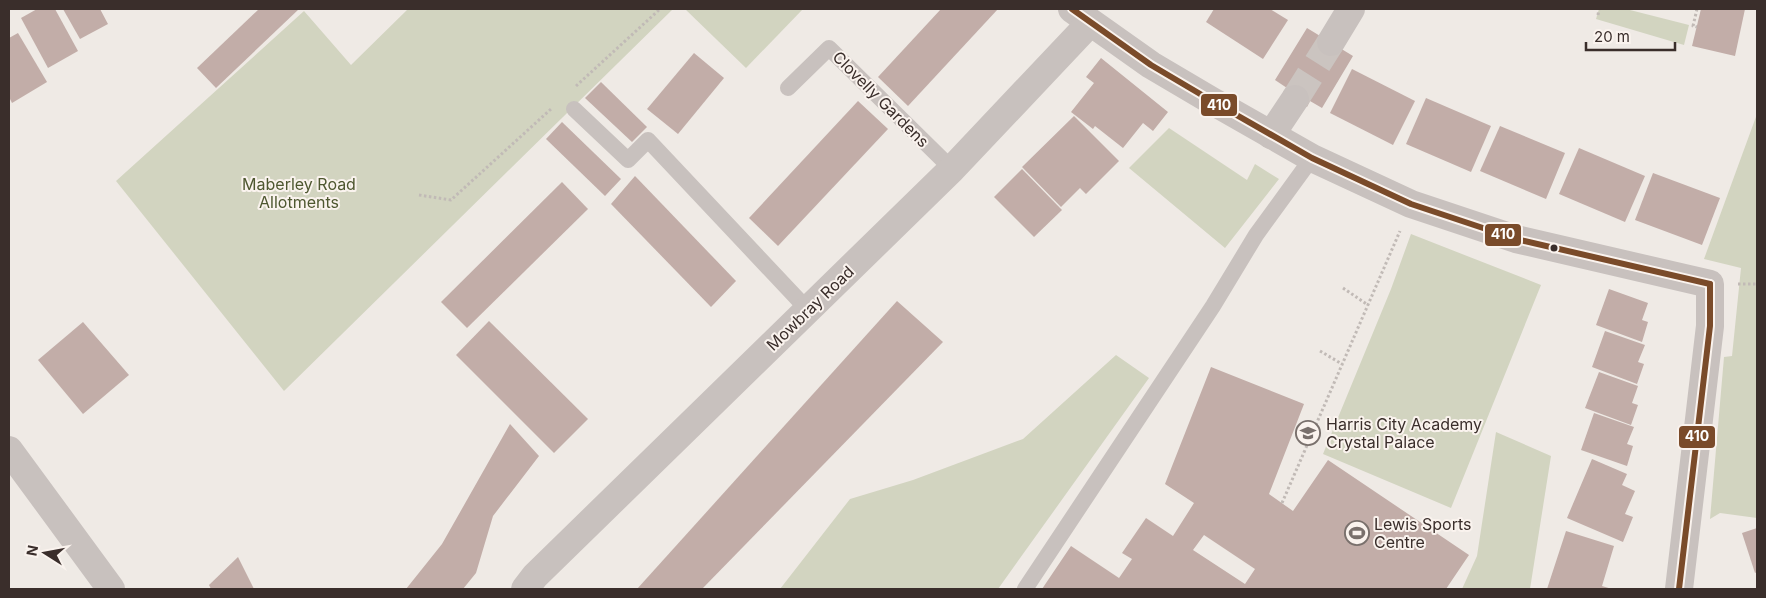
<svg xmlns="http://www.w3.org/2000/svg" width="1766" height="598" viewBox="0 0 1766 598" font-family="Inter,sans-serif">
<style>
.green{fill:#d2d4c0}
.building{fill:#c2ada8;fill-rule:evenodd}
.lines{fill:none;stroke-linecap:round;stroke-linejoin:round}
.minor-tunnel{stroke:#cbc4c0;stroke-width:28;stroke-dasharray:28 14;stroke-linecap:butt}
.path{stroke:#c1bab6;stroke-width:3;stroke-dasharray:2.5 2.5;stroke-linecap:butt}
.service{stroke:#c8c1be;stroke-width:16}
.minor{stroke:#c8c1be;stroke-width:28}
.bus-1-casing{stroke:#faf3ee;stroke-width:10}
.bus-1{stroke:#7a4b2a;stroke-width:6}
.bus-dot{fill:#3a2e2b;stroke:#faf3ee;stroke-width:2}
.labels{text-anchor:middle;dominant-baseline:central;stroke-width:4;stroke-linejoin:round;paint-order:stroke}
.street-label{font-size:16px;fill:#3a2e2b;stroke:#faf3ee}
.park-label{font-size:16px;fill:#4e5730;stroke:#faf3ee}
.poi-label{font-size:16px;fill:#3a2e2b;stroke:#faf3ee;text-anchor:start}
.line-badge{stroke:#faf3ee;stroke-width:2}
.badge-label{font-size:14px;text-anchor:middle;font-weight:bold;fill:#fff}
</style>
<rect width="100%" height="100%" fill="#efeae5"/>
<!-- green -->
<g class="green">
<polygon points="408,9 673,9 284,391 116,181 304,11 351,65"/>
<polygon points="685,9 803,9 746,68"/>
<polygon points="1599,9 1626,9 1689,25 1684,45 1596,19"/>
<polygon points="1757,114 1757,518 1720,513 1710,519 1724,357 1732,356 1741,268 1704,259"/>
<polygon points="1169,128 1247,180 1255,164 1279,179 1225,248 1129,168"/>
<polygon points="1411,234 1541,285 1451,508 1323,454 1391,289"/>
<polygon points="1116,355 1149,378 998,589 780,589 850,499 913,480 1023,439"/>
<polygon points="1496,432 1551,456 1530,589 1462,589 1477,556"/>
</g>
<!-- building -->
<g class="building">
<polygon points="37,9 55,9 78,51 48,68 21,18"/>
<polygon points="63,9 100,9 108,24 80,39"/>
<polygon points="259,9 299,9 216,88 197,68"/>
<polygon points="941,9 998,9 908,106 878,77"/>
<polygon points="1214,9 1270,9 1288,20 1263,59 1206,22"/>
<polygon points="1701,9 1745,9 1735,56 1692,46"/>
<polygon points="1307,28 1353,56 1322,108 1310,101 1307,107 1284,93 1287,88 1275,80"/>
<polygon points="18,33 47,82 12,103 9,97 9,38"/>
<polygon points="694,53 724,78 678,134 647,109"/>
<polygon points="1101,58 1168,112 1153,131 1143,123 1123,148 1095,126 1093,129 1071,112 1094,83 1086,77"/>
<polygon points="1352,69 1415,101 1393,145 1330,113"/>
<polygon points="601,82 647,127 632,142 585,98"/>
<polygon points="1426,98 1491,126 1471,172 1406,144"/>
<polygon points="858,101 888,129 778,246 749,218"/>
<polygon points="1074,116 1119,161 1086,194 1080,188 1061,207 1022,167"/>
<polygon points="562,122 621,179 605,196 546,139"/>
<polygon points="1500,126 1565,153 1546,199 1480,171"/>
<polygon points="1579,148 1645,176 1625,222 1559,194"/>
<polygon points="1022,169 1062,210 1034,237 994,197"/>
<polygon points="1653,173 1720,198 1702,245 1635,220"/>
<polygon points="635,176 736,281 711,307 611,204"/>
<polygon points="562,182 588,209 467,328 441,302"/>
<polygon points="1609,289 1648,303 1642,320 1648,322 1642,342 1596,325"/>
<polygon points="897,301 943,342 702,589 637,589"/>
<polygon points="489,321 588,419 554,453 456,355"/>
<polygon points="83,322 129,375 83,414 38,360"/>
<polygon points="1605,331 1645,345 1638,362 1644,364 1637,384 1592,367"/>
<path d="M1211 367 1304 404 1269 494 1293 511 1328 460 1469 555 1446 589H1042L1071 546 1119 578 1132 559 1122 553 1146 518 1173 536 1194 503 1165 484ZM1204 535 1255 569 1245 584 1193 550Z"/>
<polygon points="1599,372 1638,386 1632,403 1638,405 1631,425 1585,408"/>
<polygon points="1594,413 1634,427 1627,444 1633,446 1627,466 1581,450"/>
<polygon points="510,424 539,456 493,516 476,573 463,589 406,589 442,544"/>
<polygon points="1592,459 1627,474 1622,485 1635,491 1625,514 1633,517 1623,542 1567,518"/>
<polygon points="1757,528 1757,572 1755,573 1742,533"/>
<polygon points="1566,531 1614,546 1602,586 1612,589 1547,589"/>
<polygon points="238,557 254,589 211,589 209,585"/>
</g>
<g class="lines">
<!-- minor-tunnel -->
<polyline class="minor-tunnel" points="1295,99 1331,42"/>
<!-- path -->
<g class="path">
<polyline points="1697,9 1693,26 1697,27"/>
<polyline points="1598,15 1599,9"/>
<polyline points="576,86 660,9"/>
<polyline points="419,195 451,200 551,109"/>
<polyline points="1738,284 1757,284"/>
<polyline points="1343,288 1368,305"/>
<polyline points="1320,351 1342,364"/>
<polyline points="1282,503 1400,231"/>
</g>
<!-- service -->
<g class="service">
<polyline points="788,88 829,48 952,169"/>
<polyline points="574,109 628,160 648,140 808,310"/>
<polyline points="1025,589 1213,306 1256,235 1312,158"/>
</g>
<!-- minor -->
<g class="minor">
<polyline points="1072,9 1151,65 1212,101 1312,158 1411,204 1516,239 1710,284 1710,326 1679,589"/>
<polyline points="1331,42 1351,9"/>
<polyline points="1271,135 1295,99"/>
<polyline points="9,450 111,589"/>
<polyline points="525,589 535,576 952,169 1090,23"/>
</g>
<defs>
<g id="bus-1">
<polyline points="1072,9 1151,65 1212,101 1312,158 1411,204 1516,239 1710,284"/>
<polyline points="1679,589 1710,326 1710,284"/>
</g>
</defs>
<!-- bus-1 casing -->
<use href="#bus-1" class="bus-1-casing"/>
<!-- bus-1 -->
<use href="#bus-1" class="bus-1"/>
</g>
<!-- icons -->
<defs>
<symbol id="school-ring" viewBox="-11 -11 22 22"><circle r="9.5" fill="#faf3ee" stroke="#79706c" stroke-width="1.5"/><path d="M0-5L7-2L0 1L-7-2ZM-4 1L0 2.5L4 1V4Q0 6-4 4Z" fill="#79706c"/></symbol>
<symbol id="stadium-ring" viewBox="-11 -11 22 22"><circle r="9.5" fill="#faf3ee" stroke="#79706c" stroke-width="1.5"/><path d="M0-5a6.5 5 0 1 0 0 10a6.5 5 0 1 0 0-10ZM-3.5-1.8h7v3.6h-7Z" fill="#79706c"/></symbol>
</defs>
<g fill-rule="evenodd">
<use href="#school-ring" x="1294" y="419" width="28" height="28"/>
<use href="#stadium-ring" x="1343" y="519" width="28" height="28"/>
</g>
<!-- markers -->
<circle class="bus-dot" cx="1554" cy="248" r="4.5"/>
<g class="labels">
<!-- street labels -->
<g class="street-label">
<text transform="translate(881 99) rotate(45)">Clovelly Gardens</text>
<text transform="translate(810 308) rotate(-44)">Mowbray Road</text>
</g>
<!-- park labels -->
<g class="park-label">
<text x="299" y="184">Maberley Road<tspan x="299" dy="18">Allotments</tspan></text>
</g>
<!-- poi labels -->
<g class="poi-label">
<text x="1326" y="424">Harris City Academy<tspan x="1326" dy="18">Crystal Palace</tspan></text>
<text x="1374" y="524">Lewis Sports<tspan x="1374" dy="18">Centre</tspan></text>
</g>
</g>
<g class="line-badge">
<rect x="1200" y="93" width="38" height="24" rx="5" fill="#7a4b2a"/>
<rect x="1484" y="223" width="38" height="24" rx="5" fill="#7a4b2a"/>
<rect x="1678" y="425" width="38" height="24" rx="5" fill="#7a4b2a"/>
</g>
<g class="badge-label">
<text x="1219" y="110">410</text>
<text x="1503" y="239">410</text>
<text x="1697" y="441">410</text>
</g>
<!-- border -->
<rect width="1766" height="598" fill="none" stroke="#3a2e2b" stroke-width="20"/>
<!-- north arrow -->
<g transform="translate(45 553) rotate(281)" stroke="#faf3ee" stroke-width="4" paint-order="stroke">
<path d="M0-4L9 19L0 12L-9 19Z" fill="#3a2e2b"/>
<text y="-8" font-size="14" font-weight="bold" text-anchor="middle" fill="#3a2e2b">N</text>
</g>
<!-- scale -->
<path d="M1586 42v8h89v-8" fill="none" stroke="#3a2e2b" stroke-width="2.5"/>
<text x="1594" y="42" font-size="15" fill="#3a2e2b" stroke="#faf3ee" stroke-width="4" paint-order="stroke">20 m</text>
</svg>
